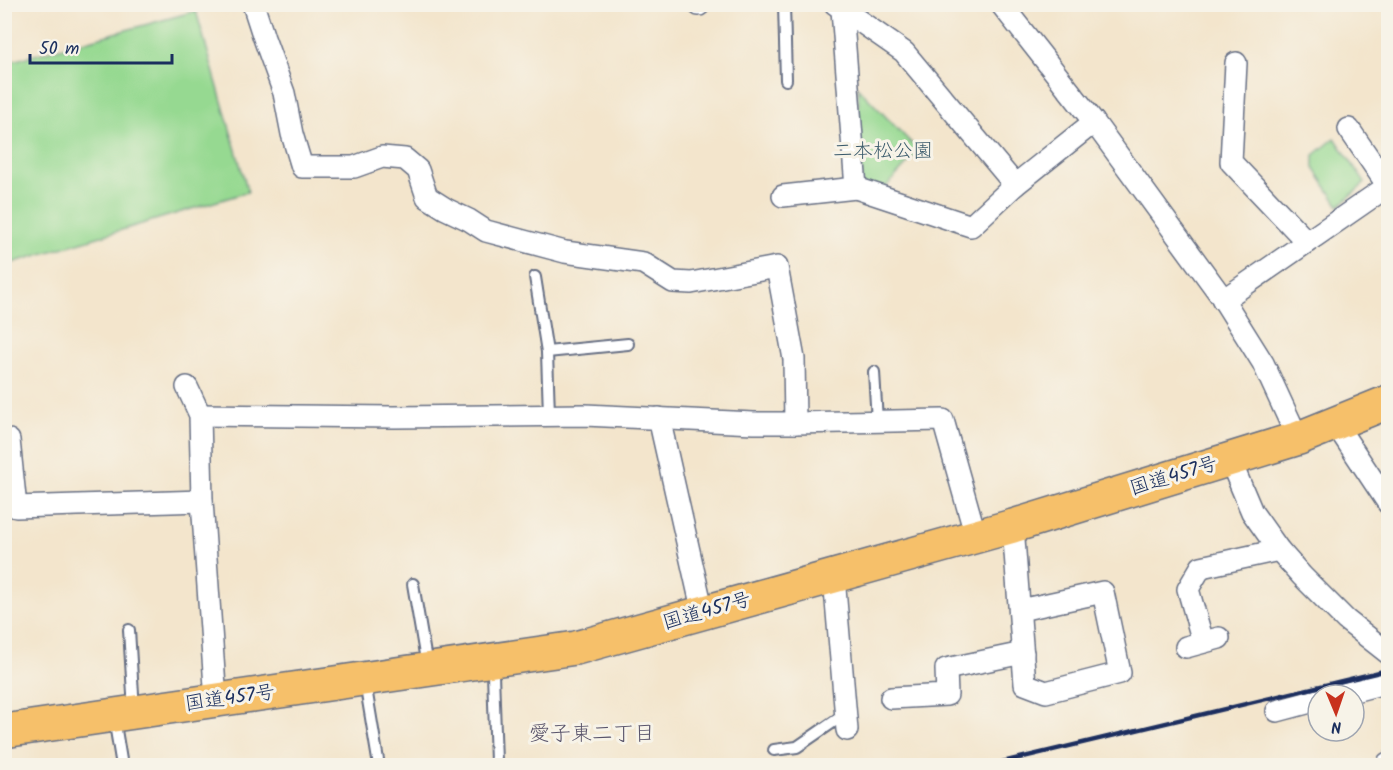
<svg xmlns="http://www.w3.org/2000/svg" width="1393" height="770" viewBox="0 0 1393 770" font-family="Kalam,'Klee One',sans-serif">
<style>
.park{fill:#96d991;stroke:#588478;stroke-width:1.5}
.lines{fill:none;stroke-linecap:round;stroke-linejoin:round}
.lane-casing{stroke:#676f84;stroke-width:14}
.street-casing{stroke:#676f84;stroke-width:24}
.highway-casing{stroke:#676f84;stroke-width:36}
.lane{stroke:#fff;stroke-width:10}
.street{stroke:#fff;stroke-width:21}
.highway{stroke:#f6c06b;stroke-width:33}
.rail{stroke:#1b2f5e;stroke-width:4.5}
.labels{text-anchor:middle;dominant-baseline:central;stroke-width:6;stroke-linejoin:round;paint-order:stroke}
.park-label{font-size:20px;fill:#3a5a6b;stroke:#f7f3e8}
.street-label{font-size:20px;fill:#1b2f5e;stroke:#f7f3e8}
.neighbourhood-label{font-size:21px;fill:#59546b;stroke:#f7f3e8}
</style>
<rect width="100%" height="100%" fill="#f7f3e8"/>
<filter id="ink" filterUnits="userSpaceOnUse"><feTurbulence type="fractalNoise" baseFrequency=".0167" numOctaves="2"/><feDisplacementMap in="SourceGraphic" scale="12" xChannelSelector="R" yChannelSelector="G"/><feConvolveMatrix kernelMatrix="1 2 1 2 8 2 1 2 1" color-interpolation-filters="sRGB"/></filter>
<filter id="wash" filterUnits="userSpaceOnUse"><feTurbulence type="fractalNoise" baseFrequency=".008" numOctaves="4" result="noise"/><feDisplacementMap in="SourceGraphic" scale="24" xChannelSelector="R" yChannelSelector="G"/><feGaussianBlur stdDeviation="1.35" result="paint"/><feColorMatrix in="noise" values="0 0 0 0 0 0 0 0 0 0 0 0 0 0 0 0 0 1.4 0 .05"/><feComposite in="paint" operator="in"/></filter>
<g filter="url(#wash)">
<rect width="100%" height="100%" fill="#f3e5cc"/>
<!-- park -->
<g class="park">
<polygon points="196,11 248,192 5,265 5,63"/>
<polygon points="858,88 919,151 882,191 862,185"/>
<polygon points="1335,138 1365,183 1339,206 1314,168 1314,155"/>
</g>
</g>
<g filter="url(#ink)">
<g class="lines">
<defs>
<g id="lane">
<polyline points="784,4 786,80"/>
<polyline points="535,277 547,352 549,415"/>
<polyline points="547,352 628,344"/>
<polyline points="874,372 877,421"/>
<polyline points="413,584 427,666"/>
<polyline points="129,630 134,710"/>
<polyline points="491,663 493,673 496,762"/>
<polyline points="365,682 379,766"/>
<polyline points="114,718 122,766"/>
<polyline points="774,750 797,747 845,714"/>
</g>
<g id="street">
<polyline points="253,4 264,38 284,93 292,134 302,167 354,167 382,157 405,159 418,170 427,197 446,209 469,220 486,231 565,252 643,263 673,282 691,283 777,267 794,359 795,423"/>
<polyline points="699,4 699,5"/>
<polyline points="835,4 904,52 1015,185 1094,122 1221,296 1263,363 1293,428 1299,438"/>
<polyline points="1001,4 1094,122"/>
<polyline points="842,10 856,188 971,226 1015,185"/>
<polyline points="1236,63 1231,162 1307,242"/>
<polyline points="1349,129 1388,186"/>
<polyline points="783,196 856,188"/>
<polyline points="1223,300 1388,186"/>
<polyline points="187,387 200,415 202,501 216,701"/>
<polyline points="200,415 394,417 585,415 754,423 795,423 943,420 976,537"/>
<polyline points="659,418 703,613"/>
<polyline points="1335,423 1388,503"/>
<polyline points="4,441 9,440 16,507 202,501"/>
<polyline points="1230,460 1252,512 1279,550 1302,576 1346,620 1388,653"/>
<polyline points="1013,526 1025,684 1046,692 1120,673 1103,592 1020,610"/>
<polyline points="834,577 847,730"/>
<polyline points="1203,642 1188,589 1201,567 1279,550"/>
<polyline points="1186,647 1219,638"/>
<polyline points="1339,695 1388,682"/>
<polyline points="891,698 947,695 946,669 1023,653"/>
<polyline points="1277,711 1318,700"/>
<polyline points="1387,766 1388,763"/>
</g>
<polyline id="highway" points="4,731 576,648 1013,526 1299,438 1388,402"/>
</defs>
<!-- lane casing -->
<use href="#lane" class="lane-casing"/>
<!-- street casing -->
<use href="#street" class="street-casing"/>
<!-- highway casing -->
<use href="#highway" class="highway-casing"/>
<!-- lane -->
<use href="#lane" class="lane"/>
<!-- street -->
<use href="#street" class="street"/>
<!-- highway -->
<use href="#highway" class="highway"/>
<!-- rail -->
<polyline class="rail" points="986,766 1388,670"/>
</g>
</g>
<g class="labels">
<!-- park labels -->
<g class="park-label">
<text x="883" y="152">二本松公園</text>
</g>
<!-- street labels -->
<g class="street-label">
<text transform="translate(1174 477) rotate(-17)">国道457号</text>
<text transform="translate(707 612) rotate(-16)">国道457号</text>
<text transform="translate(230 699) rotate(-8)">国道457号</text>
</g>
<!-- neighbourhood labels -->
<g class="neighbourhood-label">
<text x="592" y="734">愛子東二丁目</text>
</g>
</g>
<!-- margin -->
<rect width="1393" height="770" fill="none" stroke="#f7f3e8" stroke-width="24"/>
<!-- north arrow -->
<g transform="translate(1336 713) rotate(178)"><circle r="28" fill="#f7f3e8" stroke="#9fa5b1" stroke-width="1.5"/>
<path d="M0-4.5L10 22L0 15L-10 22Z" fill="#c8321e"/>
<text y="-9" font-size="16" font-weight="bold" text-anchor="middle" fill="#1b2f5e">N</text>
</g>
<!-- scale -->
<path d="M30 54v9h142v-9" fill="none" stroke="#1b2f5e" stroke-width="3"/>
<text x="39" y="54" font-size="18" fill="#1b2f5e" stroke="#f7f3e8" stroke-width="4.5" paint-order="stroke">50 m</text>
</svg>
